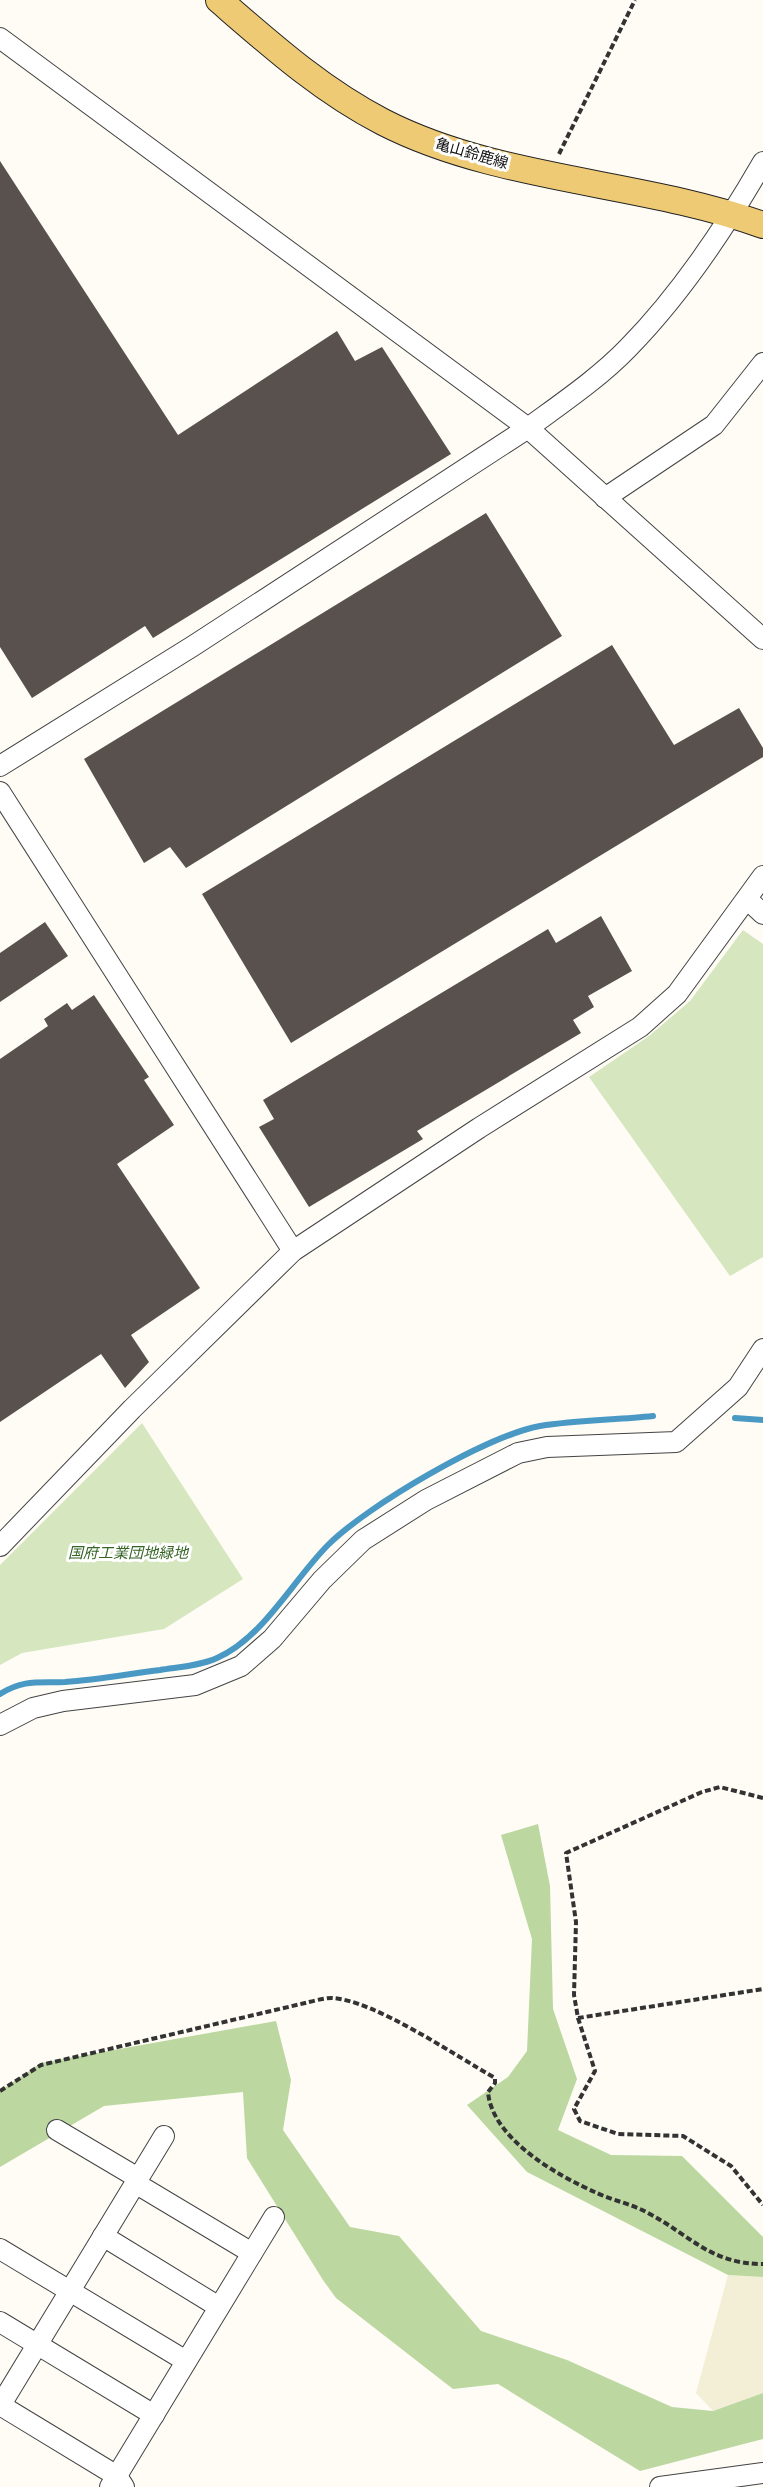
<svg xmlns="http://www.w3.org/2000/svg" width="763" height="2487" viewBox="0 0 763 2487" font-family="'Source Serif 4','Noto Sans JP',serif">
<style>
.farmland{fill:#f3efd6}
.green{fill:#d6e7c0}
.forest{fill:#bcd7a0}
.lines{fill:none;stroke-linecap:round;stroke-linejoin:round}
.stream{stroke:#4a99c4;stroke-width:6}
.building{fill:#59514e}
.minor-casing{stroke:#444;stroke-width:22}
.major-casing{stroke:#222;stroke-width:28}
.path{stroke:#333;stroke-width:4;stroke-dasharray:6 3;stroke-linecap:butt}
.minor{stroke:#fff;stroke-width:20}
.major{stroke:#eeca75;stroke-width:26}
.labels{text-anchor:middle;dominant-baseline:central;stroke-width:6;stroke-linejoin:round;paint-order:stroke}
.street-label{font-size:15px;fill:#111;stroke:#fff}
.park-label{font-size:15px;font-style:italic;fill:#356425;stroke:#fff}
</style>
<rect width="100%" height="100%" fill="#fefcf5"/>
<!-- farmland -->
<polygon class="farmland" points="728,2275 763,2277 763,2393 713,2411 696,2393"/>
<!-- green -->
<g class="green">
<polygon points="743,930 763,944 763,1257 730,1276 589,1077 649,1036 690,1001"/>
<polygon points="142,1423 243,1579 164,1629 22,1653 0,1665 0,1565"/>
</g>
<!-- forest -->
<g class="forest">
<polygon points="538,1824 550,1886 553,2009 577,2079 558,2130 611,2155 682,2156 763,2237 763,2277 728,2275 527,2172 467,2105 508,2077 527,2051 532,1939 501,1835"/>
<polygon points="276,2021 291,2080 283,2130 350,2227 399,2236 481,2331 567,2360 672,2407 713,2411 763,2393 763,2439 640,2471 498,2384 453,2389 336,2298 323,2280 247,2158 243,2092 104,2106 0,2167 0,2091 41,2063"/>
</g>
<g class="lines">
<!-- stream -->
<g class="stream">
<polyline points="735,1418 763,1420"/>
<path d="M0 1694C24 1679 39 1683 65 1682 97 1680 128 1674 160 1670 178 1667 200 1666 217 1658 263 1638 293 1580 328 1545 367 1506 486 1436 540 1426 577 1420 616 1420 653 1416"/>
</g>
</g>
<!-- building -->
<g class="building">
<polygon points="0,161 178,435 337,331 355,361 382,347 451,454 153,638 145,626 32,698 0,647"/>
<polygon points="486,513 562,636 186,868 170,847 144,863 84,759"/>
<polygon points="612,645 674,745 739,708 763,748 763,757 291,1043 202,894"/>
<polygon points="601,916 632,971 588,996 594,1007 573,1020 581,1033 417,1131 423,1139 309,1207 259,1127 274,1119 263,1100 548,929 556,943"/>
<polygon points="45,922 68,956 0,1002 0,953"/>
<polygon points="94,995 149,1077 144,1080 174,1125 117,1164 200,1288 131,1335 149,1362 125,1388 101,1354 0,1422 0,1059 48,1026 44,1019 67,1003 72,1010"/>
</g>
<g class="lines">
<defs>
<g id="minor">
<polyline points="0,38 528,428 763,639"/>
<polyline points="605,498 714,425 763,363"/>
<path d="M0 766 193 646 528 428C562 403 599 378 628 348 682 293 725 228 763 162"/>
<polyline points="0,792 293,1251"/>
<polyline points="747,899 763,914"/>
<polyline points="0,1546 132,1409 293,1251 479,1128 640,1027 677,994 763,876"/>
<polyline points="0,1725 33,1708 63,1701 195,1685 241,1666 272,1639 322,1580 363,1540 426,1500 518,1453 547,1447 676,1442 738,1387 763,1349"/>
<polyline points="57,2130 138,2178"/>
<polyline points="135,2183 252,2253"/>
<polyline points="103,2236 219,2307"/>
<polyline points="0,2249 186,2361"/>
<polyline points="0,2322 154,2415"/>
<polyline points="0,2405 117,2476 124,2487"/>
<polyline points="0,2406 164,2136"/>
<polyline points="110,2487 274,2217"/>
<polyline points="660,2487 763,2473"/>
</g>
<path id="major" d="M219 0C271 45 321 90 383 122 498 181 641 181 763 225"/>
</defs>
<!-- minor casing -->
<use href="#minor" class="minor-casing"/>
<!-- major casing -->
<use href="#major" class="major-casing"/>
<!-- path -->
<g class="path">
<polyline points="559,154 635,0"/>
<polyline points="763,1798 720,1787 702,1792 566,1853 576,1922 574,1995 578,2018 763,1989"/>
<polyline points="578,2018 595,2071 574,2109 580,2121 618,2134 683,2136 731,2166 763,2205"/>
<path d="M0 2091 41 2065 305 2003C313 2001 324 1998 332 1998 374 2000 456 2056 495 2078V2083L488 2092C492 2139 558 2176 597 2193 614 2201 632 2204 648 2213 690 2235 710 2264 763 2264"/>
</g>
<!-- minor -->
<use href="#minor" class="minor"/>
<!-- major -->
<use href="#major" class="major"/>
</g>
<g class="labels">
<!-- street labels -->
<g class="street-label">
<text transform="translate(472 153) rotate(16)">亀山鈴鹿線</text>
</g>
<!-- park labels -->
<g class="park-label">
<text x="128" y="1552">国府工業団地緑地</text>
</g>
</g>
</svg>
